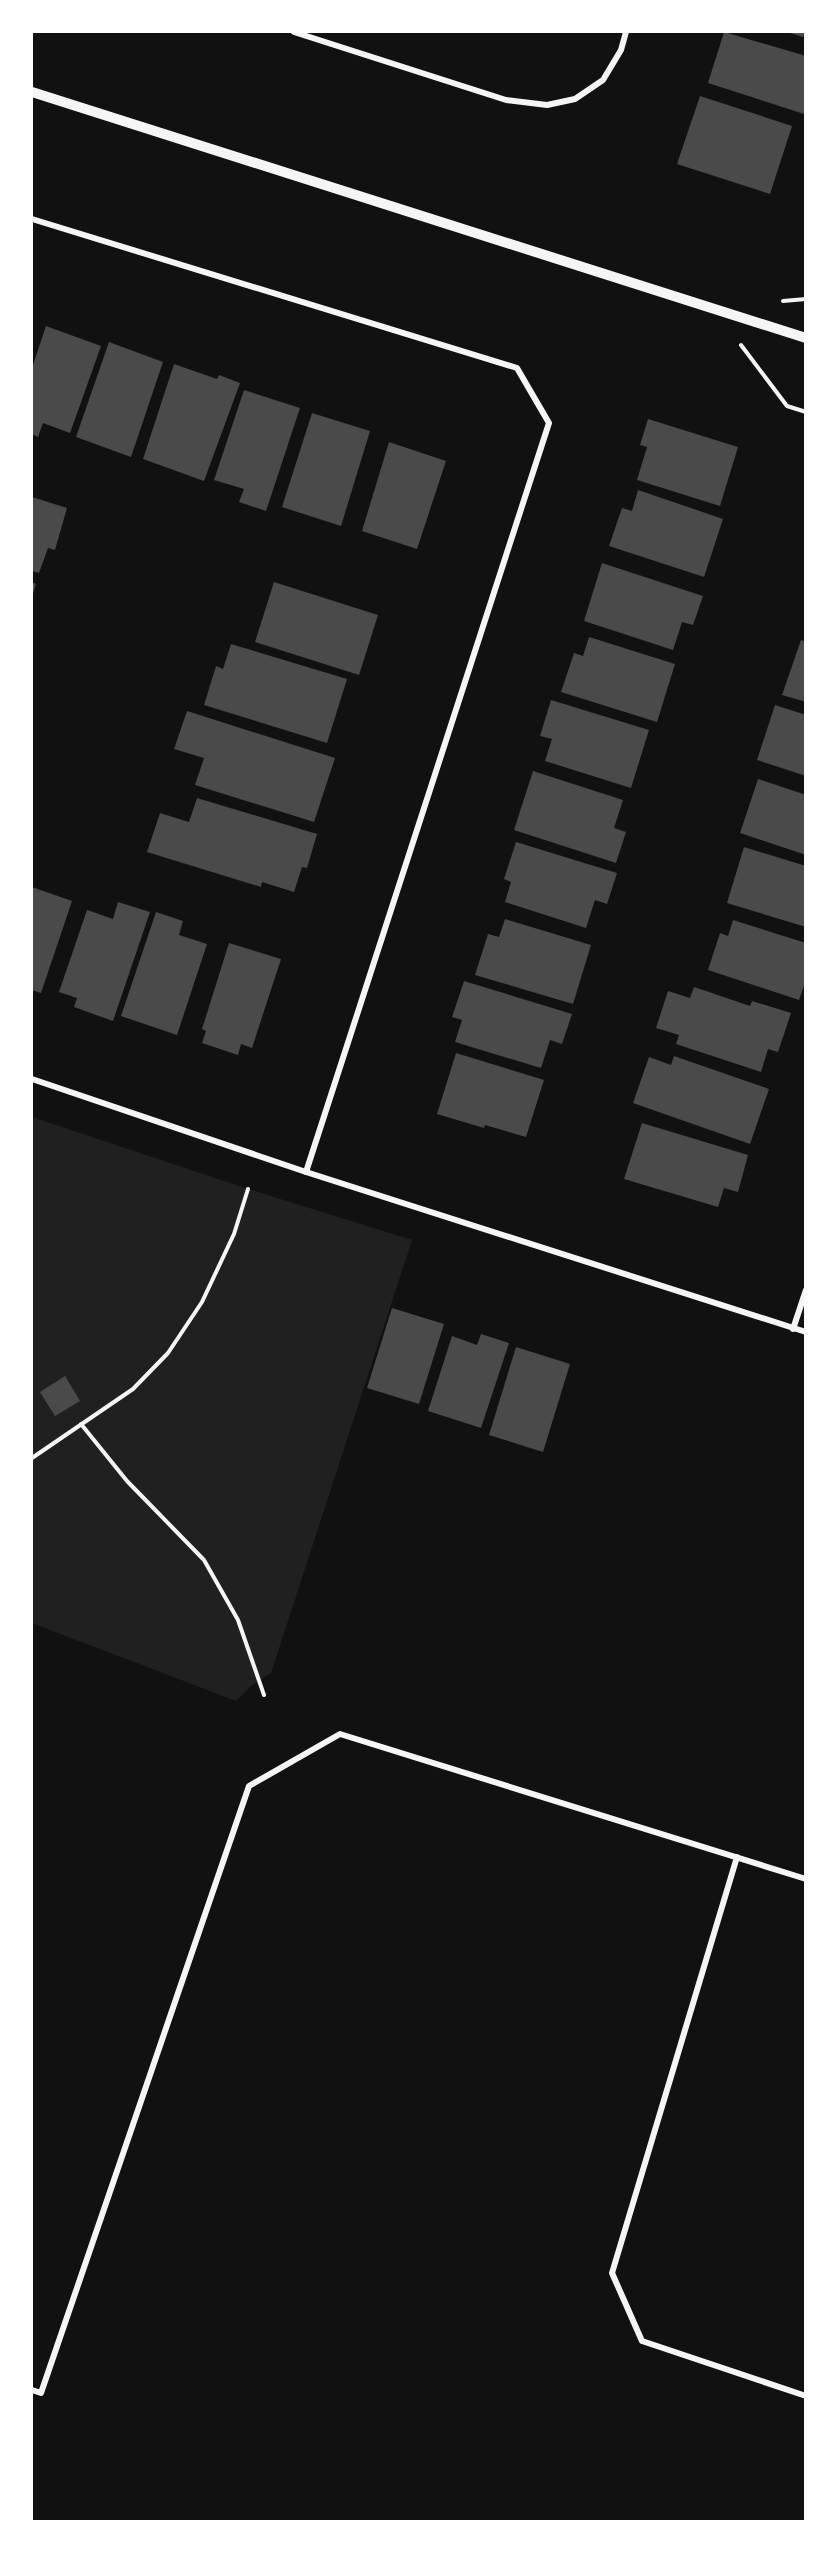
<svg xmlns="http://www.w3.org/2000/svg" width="837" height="2553" viewBox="0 0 837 2553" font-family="Overpass,sans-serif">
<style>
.green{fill:#202020}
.building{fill:#4a4a4a}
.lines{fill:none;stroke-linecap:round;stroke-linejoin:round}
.path{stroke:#f5f5f5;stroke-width:4}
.minor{stroke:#f5f5f5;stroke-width:6}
.tertiary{stroke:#f5f5f5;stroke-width:10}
</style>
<rect width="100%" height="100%" fill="#111"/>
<!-- green -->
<polygon class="green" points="32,1117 248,1189 412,1240 271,1673 251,1686 236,1701 32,1623"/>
<!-- building -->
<g class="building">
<polygon points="724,32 806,56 804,114 708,83"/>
<polygon points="787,32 805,32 803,37"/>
<polygon points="700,96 792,126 770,194 677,164"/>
<polygon points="46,326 101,346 70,433 43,423 38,437 32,434 32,368"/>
<polygon points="109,342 163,362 131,457 76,437"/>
<polygon points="174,364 217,379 219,375 240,383 204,481 143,459"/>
<polygon points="244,390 300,408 266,511 239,502 244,489 214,480"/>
<polygon points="312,413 370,431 341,526 282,507"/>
<polygon points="648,419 738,447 720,506 637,480 647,447 640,445"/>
<polygon points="389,442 446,461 417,549 362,531"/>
<polygon points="638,490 723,519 704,577 609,546 622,508 632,511"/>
<polygon points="32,497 67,508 55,550 48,548 39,573 32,571"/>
<polygon points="602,563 703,596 693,625 682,622 673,650 584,621"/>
<polygon points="32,582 36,584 32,597"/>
<polygon points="274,582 378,615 359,675 255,642"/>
<polygon points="589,637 675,664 657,722 561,692 574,653 583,656"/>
<polygon points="801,640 806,642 806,702 782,695"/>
<polygon points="231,644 347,679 327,743 204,705 216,666 223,669"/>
<polygon points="551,700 649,730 631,788 545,761 552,739 540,736"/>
<polygon points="775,705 806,715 806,776 757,760"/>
<polygon points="187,711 335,758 314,822 195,785 204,758 174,749"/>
<polygon points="533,771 623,800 614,828 626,832 616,863 514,830"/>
<polygon points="758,779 806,795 806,855 740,833"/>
<polygon points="197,798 317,834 307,868 302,867 294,892 262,882 261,887 147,852 160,813 189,822"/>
<polygon points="516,842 617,873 607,904 595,900 586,928 505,902 511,882 504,879"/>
<polygon points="744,847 806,866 806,927 727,903"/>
<polygon points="32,887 72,901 41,993 32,990"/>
<polygon points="118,902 150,912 113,1021 74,1007 77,998 59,992 87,910 113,919"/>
<polygon points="156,912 183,921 179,935 207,944 177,1035 121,1016"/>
<polygon points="505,919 591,945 573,1004 475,975 488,934 499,937"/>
<polygon points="733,920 806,943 806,980 799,1000 708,970 720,933 728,936"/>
<polygon points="229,943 281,959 252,1048 241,1044 238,1055 202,1043 206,1031 202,1029"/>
<polygon points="464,981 572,1014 562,1044 550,1040 541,1068 455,1042 462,1020 452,1017"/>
<polygon points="694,987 750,1006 752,1001 791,1013 778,1052 768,1049 761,1072 676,1044 679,1035 656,1028 668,991 690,998"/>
<polygon points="456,1053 544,1080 526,1137 485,1125 484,1128 437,1114"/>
<polygon points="674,1056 769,1089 750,1144 633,1103 649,1057 671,1065"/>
<polygon points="642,1123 748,1155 738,1192 724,1188 718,1207 624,1179"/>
<polygon points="392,1308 444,1324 419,1404 367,1388"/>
<polygon points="481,1334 509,1343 481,1428 428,1411 452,1336 477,1345"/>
<polygon points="516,1347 570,1364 543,1452 489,1435"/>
<polygon points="65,1376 80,1401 55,1416 40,1392"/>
</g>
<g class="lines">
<!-- path -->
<g class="path">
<polyline points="783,301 806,299"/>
<polyline points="741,345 787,406 806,412"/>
<polyline points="81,1424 127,1481 204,1560 238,1620 264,1695"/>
<polyline points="32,1458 133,1389 168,1353 202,1302 234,1234 248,1189"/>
</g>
<!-- minor -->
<g class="minor">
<polyline points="294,32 506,100 547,105 575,99 603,80 621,50 626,32"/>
<polyline points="32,219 517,368 549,423 306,1172"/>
<polyline points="32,1079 306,1172 806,1332"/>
<polyline points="793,1329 806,1290"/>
<polyline points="737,1857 612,2273 642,2341 806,2396"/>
<polyline points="32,2390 41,2393 249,1786 340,1734 806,1879"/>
</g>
<!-- tertiary -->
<polyline class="tertiary" points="32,92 806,338"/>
</g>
<!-- border -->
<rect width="837" height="2553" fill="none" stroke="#ffffff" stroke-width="66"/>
</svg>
